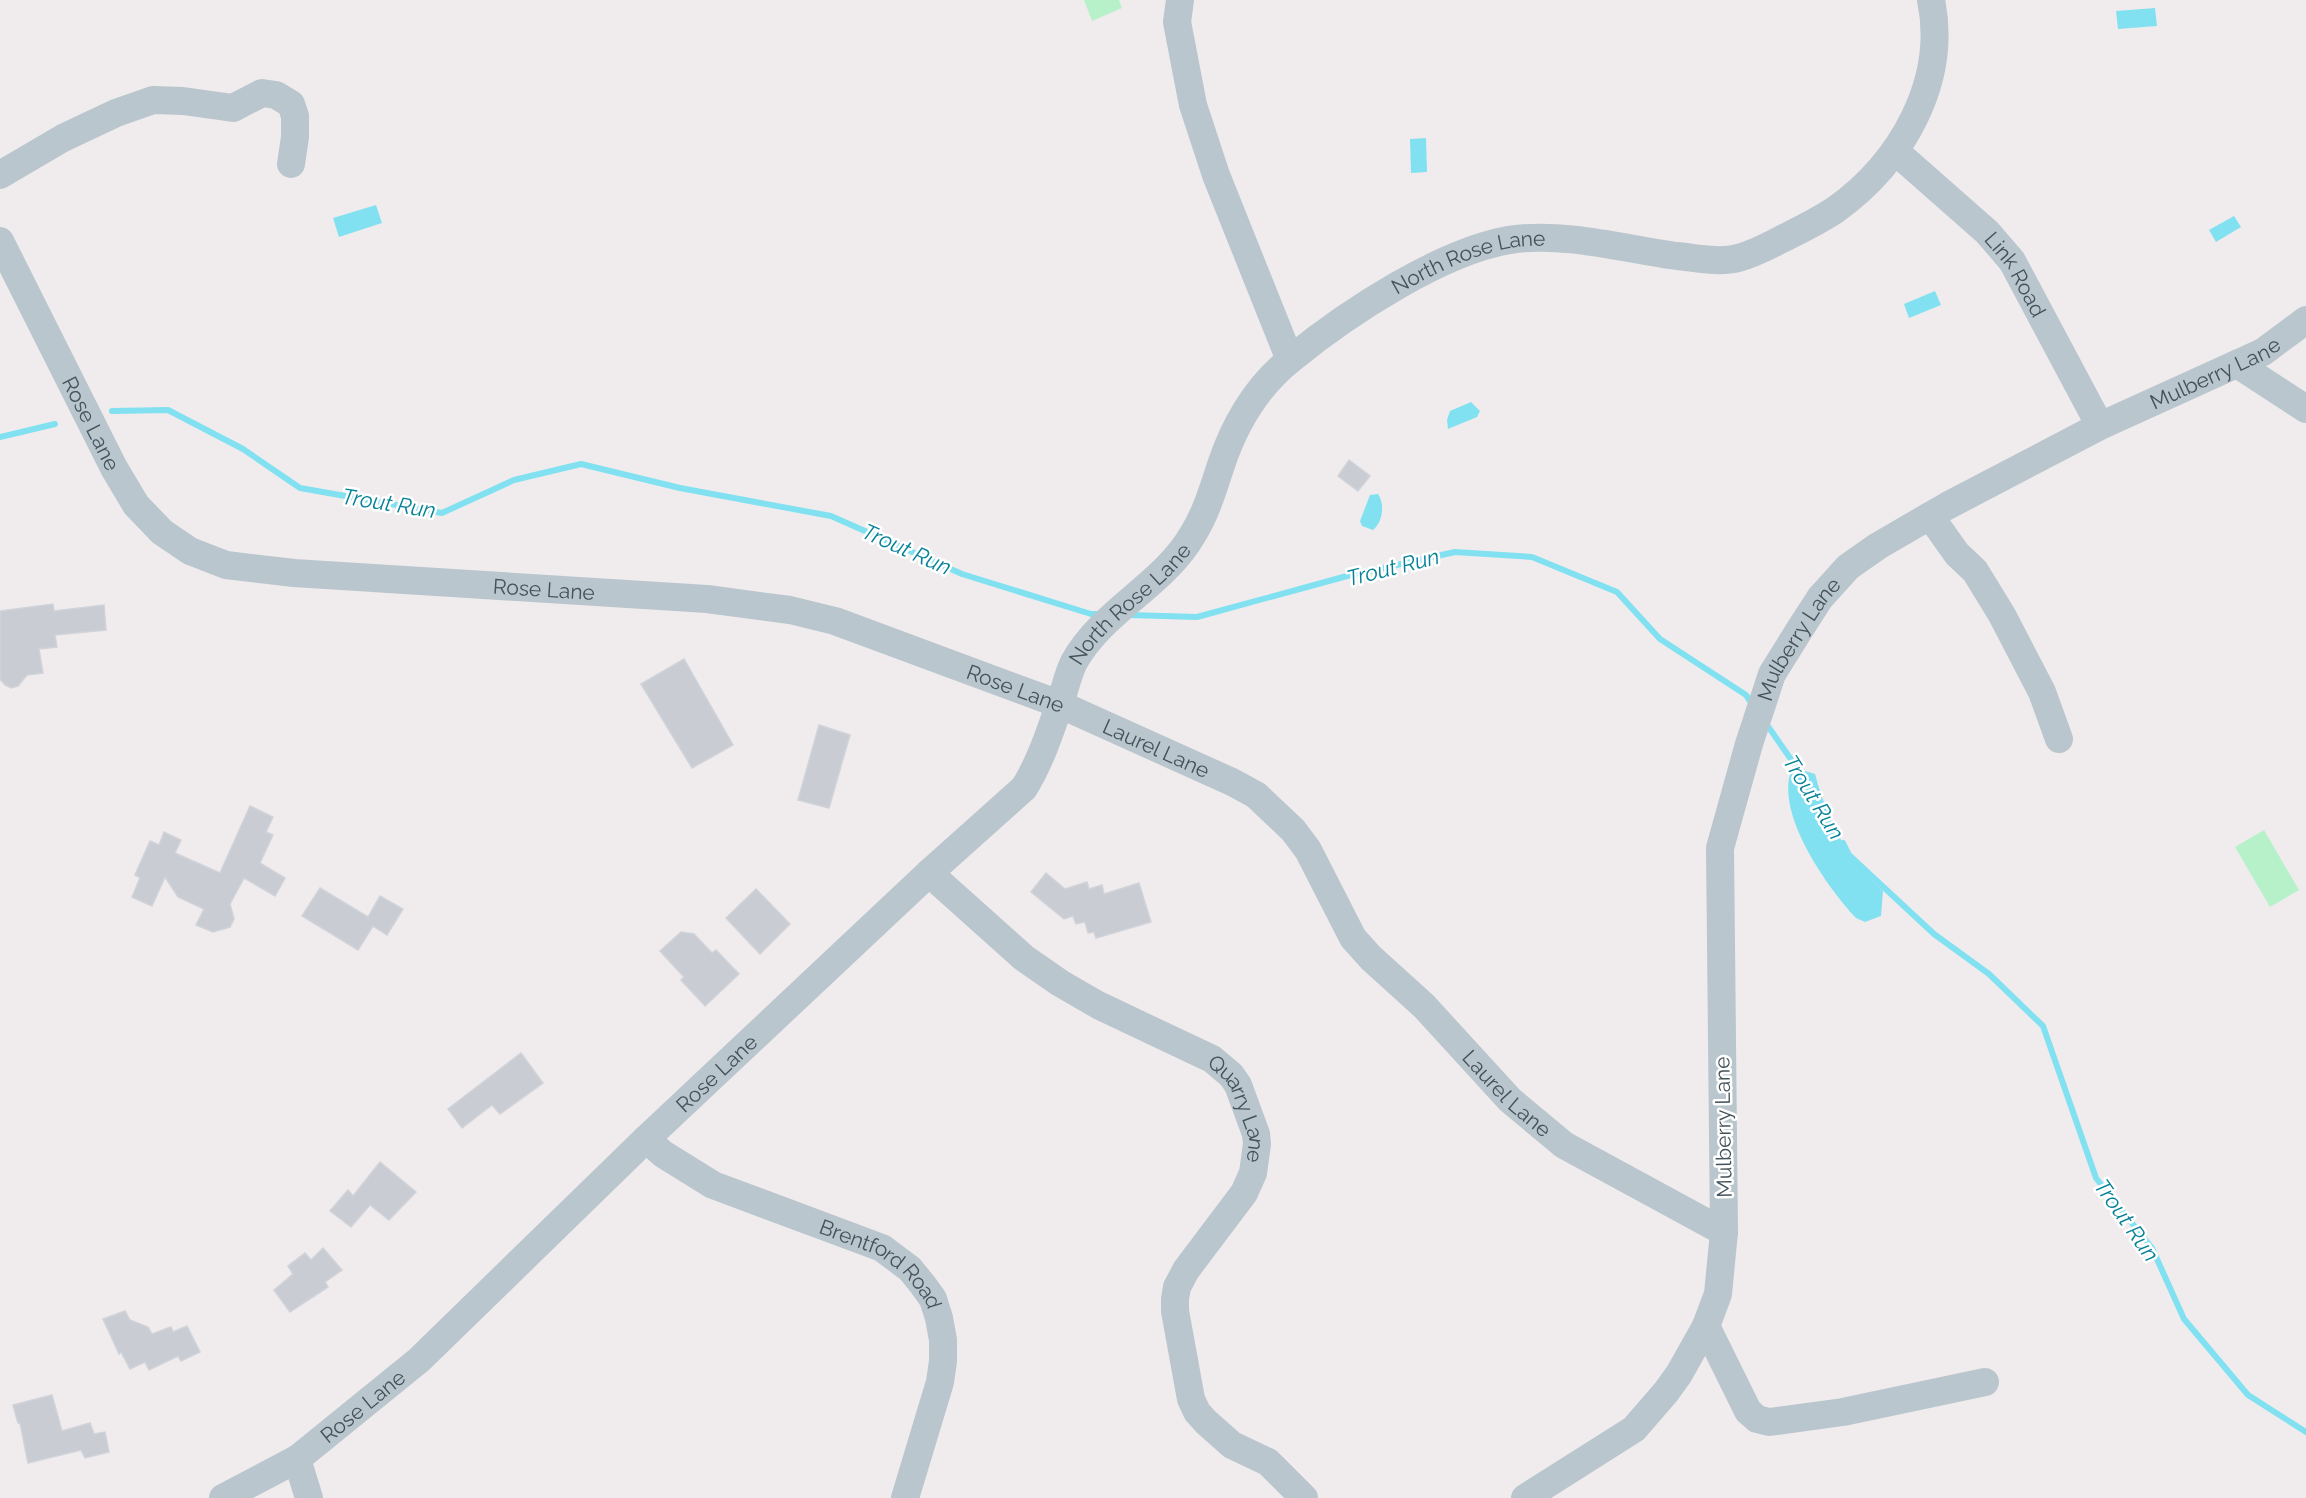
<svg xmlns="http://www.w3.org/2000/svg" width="2306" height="1498" viewBox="0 0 2306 1498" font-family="Raleway,sans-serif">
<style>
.green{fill:#b7f1ca}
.water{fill:#81e1f1}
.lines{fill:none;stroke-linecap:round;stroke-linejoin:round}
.stream{stroke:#81e1f1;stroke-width:6}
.building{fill:#c9ccd2;stroke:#d0d3d9;stroke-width:1.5}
.minor{stroke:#bac6cd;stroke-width:28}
.labels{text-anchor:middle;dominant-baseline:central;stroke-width:5;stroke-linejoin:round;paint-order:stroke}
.street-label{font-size:21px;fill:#44525b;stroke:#fff}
.water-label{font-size:22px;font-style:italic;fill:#068296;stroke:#fff}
</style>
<rect width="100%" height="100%" fill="#f0eced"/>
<!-- green -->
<g class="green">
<polygon points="1084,0 1119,0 1122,8 1092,21"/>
<polygon points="2264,830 2299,890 2270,907 2235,847"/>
</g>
<!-- water -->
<g class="water">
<polygon points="2155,8 2157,26 2118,29 2116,11"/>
<polygon points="1426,138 1427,172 1411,173 1410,139"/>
<polygon points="376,205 382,223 339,237 333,218"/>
<polygon points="2234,216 2241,227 2216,242 2209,230"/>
<polygon points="1935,291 1941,305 1909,318 1904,304"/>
<polygon points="1471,402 1480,411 1477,417 1448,429 1447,420 1450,411"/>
<path d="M1378 494C1385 504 1383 522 1373 530L1362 526 1360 521 1370 495Z"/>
<path d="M1802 770 1815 774C1823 804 1837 839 1857 864 1864 873 1875 882 1883 891L1881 916 1865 922 1856 918C1828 888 1778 818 1790 774Z"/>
</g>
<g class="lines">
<!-- stream -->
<g class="stream">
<polyline points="112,411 168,410 243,449 300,488 442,513 514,480 581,464 680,488 831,516 962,574 1091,614 1101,614"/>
<polyline points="0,437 55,424"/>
<polyline points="1129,615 1197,617 1347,576 1455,552 1532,557 1617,592 1660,639 1746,695 1752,704"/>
<polyline points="1765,722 1804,778"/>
<polyline points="1843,843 1849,855 1934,934 1989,974 2043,1026 2096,1178 2152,1248 2184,1319 2248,1395 2306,1432"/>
</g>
</g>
<!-- building -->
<g class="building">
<polygon points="1349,460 1370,476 1358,491 1338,476"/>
<polygon points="53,604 54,611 104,605 106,630 55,635 57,647 39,649 43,673 27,675 18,686 11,688 5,685 0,679 0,611"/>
<polygon points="684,659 733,745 692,768 641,684"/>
<polygon points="819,725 850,735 829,808 798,800"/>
<polygon points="250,806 273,817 266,832 273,835 260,863 285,878 275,896 244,878 230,904 234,919 230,927 213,932 196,925 204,909 178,897 165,877 152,906 132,897 140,878 135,875 150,841 159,845 164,832 181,840 175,853 220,873"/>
<polygon points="1046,873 1065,889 1087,882 1089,889 1102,885 1104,894 1139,883 1151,922 1096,938 1094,932 1088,933 1085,922 1076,924 1073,916 1064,919 1031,892"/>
<polygon points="320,888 368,917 380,896 403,909 387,935 373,926 358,950 302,916"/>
<polygon points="756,889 790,924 760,954 726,918"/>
<polygon points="681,932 694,934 712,953 716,950 739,974 705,1006 681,980 684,977 660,951"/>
<polygon points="521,1053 543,1083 500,1114 492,1105 462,1128 448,1109"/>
<polygon points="380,1162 416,1192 389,1220 370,1205 351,1227 330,1211 348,1190 353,1196"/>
<polygon points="323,1248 342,1270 325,1282 328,1287 290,1312 274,1290 293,1274 288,1266 305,1253 311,1260"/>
<polygon points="125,1311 130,1320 148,1327 152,1334 171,1327 173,1332 187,1326 200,1352 181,1361 178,1356 149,1370 145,1362 130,1369 121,1352 119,1354 103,1319"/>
<polygon points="52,1395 62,1431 90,1423 94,1434 105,1432 109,1452 85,1458 81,1450 28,1463 20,1423 18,1423 13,1405"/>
</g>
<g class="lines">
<!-- minor -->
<g class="minor">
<polyline points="1180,0 1177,22 1193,105 1216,175 1290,360"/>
<path id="s1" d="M1895 151 1987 232 2012 261 2100 426"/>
<polyline points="0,175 63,138 116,113 153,100 183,101 233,108 262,93 276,95 291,104 295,116 295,137 291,164"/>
<path id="s2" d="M0 241 114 468 136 505 162 532 190 551 226 565 294 573 707 599 790 610 835 621 1059 704 1232 782 1256 795 1293 830 1308 850 1353 938 1371 958 1424 1006 1510 1100 1564 1145 1724 1232 1718 1294 1706 1326 1679 1374 1666 1392 1634 1429 1525 1498"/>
<polyline points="2237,364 2306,409"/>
<polyline points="1930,516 1957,554 1975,571 2002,615 2042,692 2059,739"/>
<path id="s3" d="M929 873 1024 958 1060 983 1098 1005 1212 1059 1231 1075 1238 1085 1256 1134 1257 1144 1253 1173 1244 1193 1186 1270 1177 1287 1175 1299V1311L1191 1399 1197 1412 1206 1422 1232 1445 1268 1462 1304 1498"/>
<path id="s4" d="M646 1139 663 1154 713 1185 882 1248 910 1269 923 1285 933 1299 939 1318 943 1340V1361L940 1382 905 1498"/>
<path id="s5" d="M1724 1232 1720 848 1749 744 1772 674 1800 629 1820 598 1848 567 1878 546 1947 506 2100 426 2263 352 2306 320"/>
<polyline points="1706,1326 1748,1411 1757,1419 1769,1422 1843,1412 1985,1382"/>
<polyline points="297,1459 309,1498"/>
<path id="s6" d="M223 1498 297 1459 419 1360 646 1139 929 873 1024 788C1042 759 1052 726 1063 694 1066 684 1069 672 1074 662 1103 610 1164 585 1193 534 1207 511 1213 489 1221 465 1235 423 1256 387 1291 359 1346 314 1445 248 1516 239 1569 233 1625 249 1677 256 1697 258 1719 263 1738 258 1755 254 1772 244 1788 236 1804 228 1820 220 1835 210 1901 163 1948 82 1931 0"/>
</g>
</g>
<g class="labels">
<!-- street labels -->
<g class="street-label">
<text stroke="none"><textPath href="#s6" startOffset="1794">North Rose Lane</textPath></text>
<text stroke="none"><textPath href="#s1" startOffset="174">Link Road</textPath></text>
<text stroke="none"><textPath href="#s5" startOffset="1113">Mulberry Lane</textPath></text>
<text stroke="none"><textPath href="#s2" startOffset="204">Rose Lane</textPath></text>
<text stroke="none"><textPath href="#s2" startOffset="726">Rose Lane</textPath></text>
<text stroke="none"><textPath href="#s6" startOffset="1290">North Rose Lane</textPath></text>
<text stroke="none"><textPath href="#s5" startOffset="609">Mulberry Lane</textPath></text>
<text stroke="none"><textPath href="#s2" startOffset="1212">Rose Lane</textPath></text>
<text stroke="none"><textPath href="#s2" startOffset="1365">Laurel Lane</textPath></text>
<text stroke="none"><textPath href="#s6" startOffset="654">Rose Lane</textPath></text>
<text stroke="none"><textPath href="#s2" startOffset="1869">Laurel Lane</textPath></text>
<text stroke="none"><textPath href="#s3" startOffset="400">Quarry Lane</textPath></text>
<text transform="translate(1723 1127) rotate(-91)">Mulberry Lane</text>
<text stroke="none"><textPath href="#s4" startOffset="270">Brentford Road</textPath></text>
<text stroke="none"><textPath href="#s6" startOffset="168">Rose Lane</textPath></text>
</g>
<!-- water labels -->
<g class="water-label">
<text transform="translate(389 503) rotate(9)">Trout Run</text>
<text transform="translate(907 549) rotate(24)">Trout Run</text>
<text transform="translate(1393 567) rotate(-14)">Trout Run</text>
<text transform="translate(1814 797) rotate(58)">Trout Run</text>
<text transform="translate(2127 1220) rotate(55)">Trout Run</text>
</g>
</g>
</svg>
